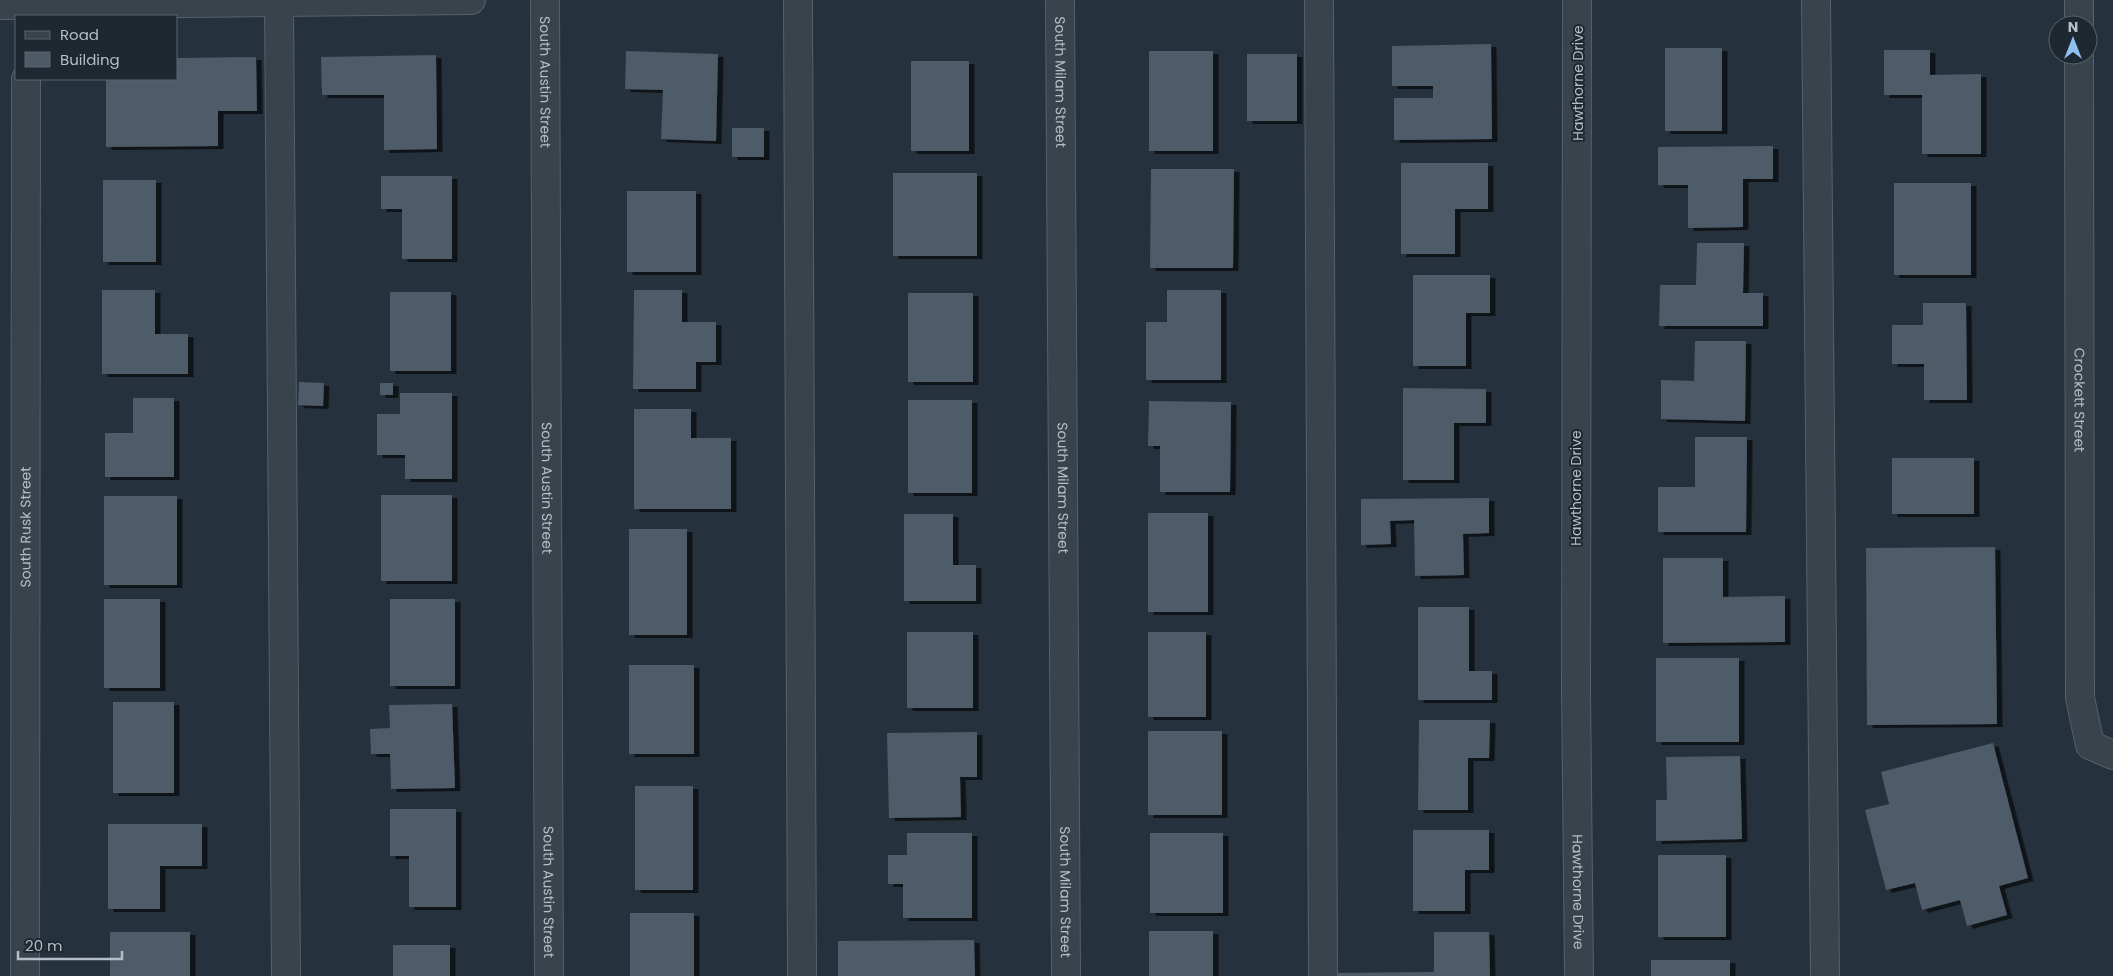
<svg xmlns="http://www.w3.org/2000/svg" width="2113" height="976" viewBox="0 0 2113 976" font-family="Poppins,sans-serif">
<style>
.building{fill:#4e5b67;filter:url(#shadow)}
.lines{fill:none;stroke-linecap:round;stroke-linejoin:round}
.minor-casing{stroke:#57616a;stroke-width:30}
.minor{stroke:#39434c;stroke-width:28}
.labels{text-anchor:middle;dominant-baseline:central;stroke-width:4;stroke-linejoin:round;paint-order:stroke}
.street-label{font-size:14px;fill:#b5bec7;stroke:#1e2831}
</style>
<defs>
<filter id="shadow"><feDropShadow dx="5.5" dy="3" stdDeviation="0" flood-color="#0009"/></filter>
</defs>
<rect width="100%" height="100%" fill="#25313c"/>
<!-- building -->
<g class="building">
<polygon points="1491,44 1492,139 1394,140 1394,98 1433,98 1433,86 1392,86 1392,46"/>
<rect x="1665" y="48" width="57" height="83"/>
<polygon points="1884,50 1930,50 1930,75 1981,74 1981,154 1922,154 1922,95 1884,95"/>
<polygon points="626,51 718,54 716,141 661,139 663,90 625,89"/>
<rect x="1149" y="51" width="64" height="100"/>
<rect x="1247" y="54" width="50" height="67"/>
<polygon points="436,55 437,149 384,150 384,95 322,95 321,57"/>
<polygon points="256,57 257,111 218,111 218,146 106,147 106,79 176,79 176,58"/>
<rect x="911" y="61" width="58" height="90"/>
<rect x="732" y="128" width="32" height="29"/>
<polygon points="1773,146 1773,179 1743,179 1743,227 1688,228 1688,185 1658,185 1658,147"/>
<polygon points="1401,163 1488,163 1488,209 1455,209 1455,254 1401,254"/>
<polygon points="1151,169 1234,169 1233,268 1150,268"/>
<rect x="893" y="173" width="84" height="83"/>
<polygon points="381,176 452,176 452,259 402,259 402,209 381,209"/>
<rect x="103" y="180" width="53" height="82"/>
<rect x="1894" y="183" width="77" height="92"/>
<rect x="627" y="191" width="69" height="81"/>
<polygon points="1697,243 1744,243 1743,293 1763,293 1763,326 1659,326 1660,285 1696,285"/>
<polygon points="1413,275 1490,275 1490,313 1466,313 1466,366 1413,366"/>
<polygon points="102,290 155,290 155,334 188,334 188,374 102,374"/>
<polygon points="634,290 682,290 682,322 716,322 716,362 696,362 696,389 633,389"/>
<polygon points="1167,290 1221,290 1221,380 1146,380 1146,322 1167,322"/>
<rect x="390" y="292" width="61" height="79"/>
<rect x="908" y="293" width="65" height="89"/>
<polygon points="1923,303 1966,303 1967,400 1924,400 1924,364 1892,364 1892,325 1923,325"/>
<polygon points="1695,341 1746,341 1745,421 1661,419 1661,380 1694,381"/>
<polygon points="299,382 324,383 323,406 298,405"/>
<rect x="380" y="383" width="13" height="12"/>
<polygon points="1403,388 1486,389 1486,423 1454,423 1454,480 1403,480"/>
<polygon points="400,393 452,393 452,479 405,479 405,455 377,455 377,414 400,414"/>
<polygon points="133,398 174,398 174,477 105,477 105,433 133,433"/>
<rect x="908" y="400" width="64" height="93"/>
<polygon points="1149,401 1231,402 1230,492 1160,492 1160,446 1148,446"/>
<polygon points="634,409 691,409 691,438 731,438 731,509 634,509"/>
<polygon points="1695,437 1747,437 1746,532 1658,532 1658,487 1695,487"/>
<rect x="1892" y="458" width="82" height="56"/>
<rect x="381" y="495" width="71" height="86"/>
<rect x="104" y="496" width="73" height="89"/>
<polygon points="1489,498 1489,533 1463,534 1464,575 1415,576 1414,520 1390,521 1391,544 1361,545 1361,499"/>
<rect x="1148" y="513" width="60" height="99"/>
<polygon points="904,514 953,514 953,565 976,565 976,601 904,601"/>
<rect x="629" y="529" width="58" height="106"/>
<polygon points="1995,547 1997,724 1867,725 1866,548"/>
<polygon points="1663,558 1723,558 1723,597 1785,596 1785,642 1663,643"/>
<rect x="104" y="599" width="56" height="89"/>
<rect x="390" y="599" width="65" height="87"/>
<polygon points="1418,607 1469,607 1469,671 1492,671 1492,700 1418,700"/>
<rect x="907" y="632" width="66" height="76"/>
<rect x="1148" y="632" width="58" height="85"/>
<rect x="1656" y="658" width="83" height="84"/>
<rect x="629" y="665" width="65" height="89"/>
<rect x="113" y="702" width="61" height="91"/>
<polygon points="452,704 455,788 391,789 390,754 371,754 370,729 390,728 389,705"/>
<polygon points="1419,720 1490,720 1489,758 1468,758 1468,810 1418,810"/>
<rect x="1148" y="731" width="74" height="84"/>
<polygon points="977,732 977,777 960,777 961,817 889,818 887,733"/>
<polygon points="1993,743 2028,878 1999,886 2007,915 1967,926 1960,900 1922,910 1915,883 1886,890 1865,810 1889,804 1881,772"/>
<polygon points="1740,756 1742,839 1656,841 1656,800 1667,800 1666,757"/>
<rect x="635" y="786" width="58" height="104"/>
<polygon points="390,809 456,809 456,907 409,907 409,856 390,856"/>
<polygon points="108,824 202,824 202,866 160,866 160,909 108,909"/>
<polygon points="1413,830 1489,830 1489,870 1465,870 1465,911 1413,911"/>
<polygon points="907,833 972,833 972,918 903,918 903,884 888,884 888,855 907,855"/>
<rect x="1150" y="833" width="73" height="80"/>
<rect x="1658" y="855" width="68" height="82"/>
<rect x="630" y="913" width="64" height="63"/>
<rect x="1149" y="931" width="64" height="45"/>
<rect x="110" y="932" width="80" height="44"/>
<polygon points="1434,932 1489,932 1490,976 1337,976 1336,973 1434,972"/>
<polygon points="974,940 975,976 838,976 838,941"/>
<rect x="393" y="945" width="57" height="31"/>
<rect x="1651" y="960" width="79" height="16"/>
</g>
<g class="lines">
<defs>
<g id="minor">
<polyline points="279,0 286,976"/>
<path id="s1" d="M545 0 549 976"/>
<polyline points="798,0 802,976"/>
<path id="s2" d="M1060 0 1066 976"/>
<polyline points="1319,0 1323,976"/>
<path id="s3" d="M1577 0 1576 691 1579 976"/>
<polyline points="1816,0 1825,976"/>
<polyline points="2079,0 2079,25"/>
<polyline points="0,5 471,0"/>
<path id="s4" d="M2079 55 2080 698 2090 745 2113 755"/>
<path id="s5" d="M25 976 26 79"/>
</g>
</defs>
<!-- minor casing -->
<use href="#minor" class="minor-casing"/>
<!-- minor -->
<use href="#minor" class="minor"/>
</g>
<g class="labels">
<!-- street labels -->
<g class="street-label">
<text stroke="none"><textPath href="#s1" startOffset="82">South Austin Street</textPath></text>
<text stroke="none"><textPath href="#s2" startOffset="82">South Milam Street</textPath></text>
<text transform="translate(1578 83) rotate(-90)">Hawthorne Drive</text>
<text stroke="none"><textPath href="#s4" startOffset="345">Crockett Street</textPath></text>
<text stroke="none"><textPath href="#s1" startOffset="488">South Austin Street</textPath></text>
<text stroke="none"><textPath href="#s2" startOffset="488">South Milam Street</textPath></text>
<text transform="translate(1576 488) rotate(-90)">Hawthorne Drive</text>
<text stroke="none"><textPath href="#s5" startOffset="449">South Rusk Street</textPath></text>
<text stroke="none"><textPath href="#s1" startOffset="892">South Austin Street</textPath></text>
<text stroke="none"><textPath href="#s2" startOffset="892">South Milam Street</textPath></text>
<text stroke="none"><textPath href="#s3" startOffset="892">Hawthorne Drive</textPath></text>
</g>
</g>
<!-- legend -->
<rect x="15" y="15" width="162" height="65" fill="#1e2831" stroke="#5a646d"/>
<rect x="25" y="31" width="25" height="8" fill="#39434c" stroke="#5a646d"/>
<text x="60" y="40" font-size="15" fill="#b5bec7">Road</text>
<rect x="25" y="52" width="25" height="15" fill="#4e5b67" stroke="#5a646d"/>
<text x="60" y="65" font-size="15" fill="#b5bec7">Building</text>
<!-- north arrow -->
<g transform="translate(2073 40)"><circle r="24" fill="#1e2831" stroke="#5a646d"/>
<path d="M0-4L9 19L0 12L-9 19Z" fill="#91bef1"/>
<text y="-8" font-size="14" font-weight="bold" text-anchor="middle" fill="#b5bec7">N</text>
</g>
<!-- scale -->
<path d="M18 951v8h104v-8" fill="none" stroke="#b5bec7" stroke-width="2.5"/>
<text x="25" y="951" font-size="15" fill="#b5bec7" stroke="#1e2831" stroke-width="4" paint-order="stroke">20 m</text>
</svg>
